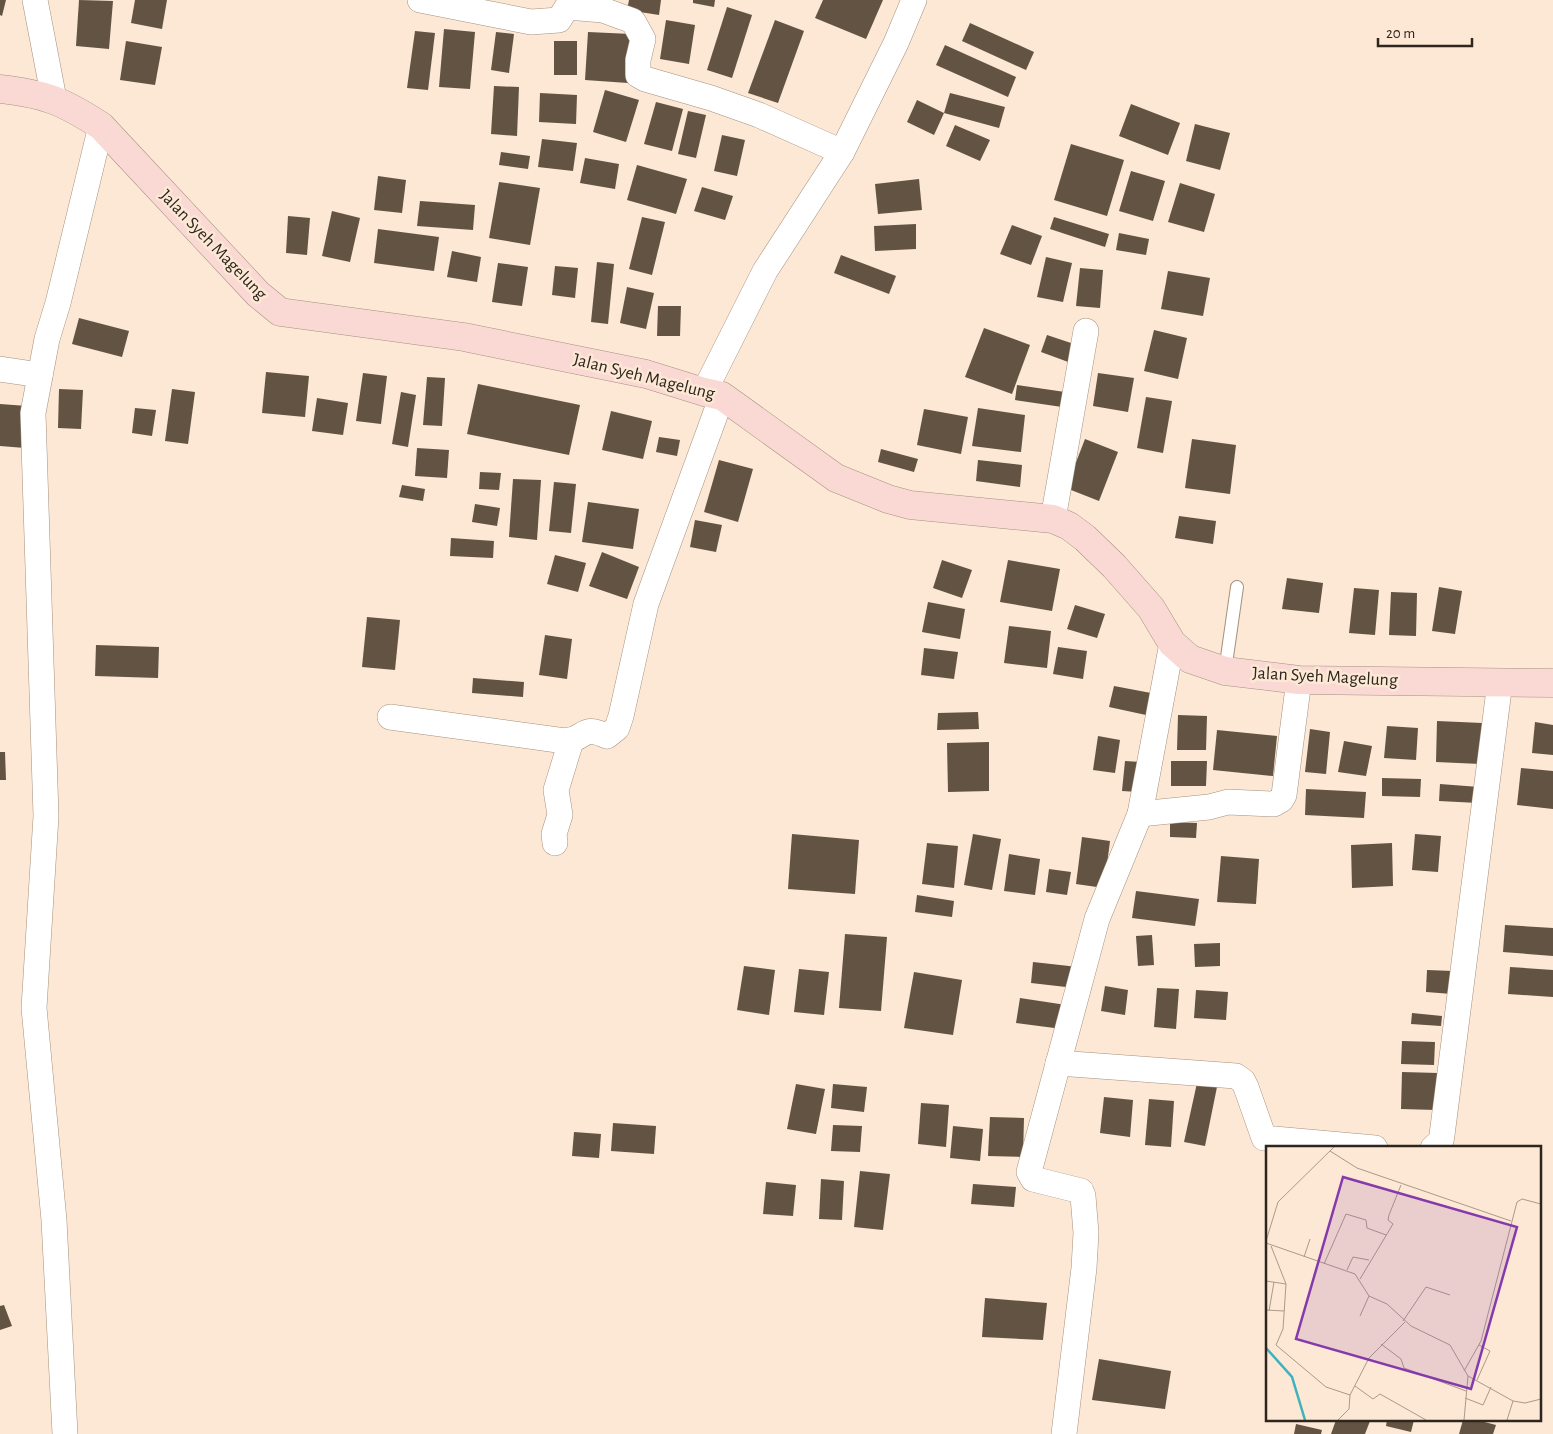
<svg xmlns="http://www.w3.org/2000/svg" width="1553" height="1434" viewBox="0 0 1553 1434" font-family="'Alegreya Sans',sans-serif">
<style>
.building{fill:#635342}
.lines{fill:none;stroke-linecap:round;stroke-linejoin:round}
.lane-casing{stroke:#a4917f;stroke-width:14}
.street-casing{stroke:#a4917f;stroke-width:26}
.secondary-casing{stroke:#a4917f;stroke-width:29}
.lane{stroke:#fff;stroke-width:12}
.street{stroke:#fff;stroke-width:25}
.secondary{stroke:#fad9d4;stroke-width:28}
.labels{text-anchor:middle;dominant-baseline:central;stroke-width:5;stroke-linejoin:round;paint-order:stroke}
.street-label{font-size:18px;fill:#2d251e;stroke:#fce8d4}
.inset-river{fill:none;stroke:#40b2bc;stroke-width:2.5}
.inset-road{fill:none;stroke:#a99a8b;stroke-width:1}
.view{fill:#853aac;fill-opacity:0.15;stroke:#853aac;stroke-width:2.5}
.inset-edge{fill:none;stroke:#2d251e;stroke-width:2.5}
</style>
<rect width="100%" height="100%" fill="#fce8d4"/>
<!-- building -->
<g class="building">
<polygon points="0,0 6,0 2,16 0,15"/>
<polygon points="79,0 113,1 109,49 76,46"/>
<polygon points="135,0 167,0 162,29 131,23"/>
<polygon points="629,0 661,0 659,15 627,10"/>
<polygon points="693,0 715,0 714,7 693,3"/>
<polygon points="823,0 883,0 866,39 815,18"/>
<polygon points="727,7 752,15 732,78 707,70"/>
<polygon points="666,20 695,25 689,64 660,59"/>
<polygon points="775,20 804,31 778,103 748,93"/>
<polygon points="970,23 1034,52 1026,70 962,41"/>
<polygon points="444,29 475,32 470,89 439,87"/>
<polygon points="415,31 435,33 428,90 407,88"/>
<polygon points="496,32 514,34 509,73 491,70"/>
<polygon points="588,32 631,34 628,83 585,80"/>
<polygon points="126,41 162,47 155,85 120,80"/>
<rect x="554" y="41" width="23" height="34"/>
<polygon points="945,45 1016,77 1008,97 936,65"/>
<polygon points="494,86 519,87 517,136 491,134"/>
<polygon points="605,90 639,100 626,142 593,132"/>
<polygon points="540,93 577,95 576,124 539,122"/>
<polygon points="950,93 1005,107 999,128 944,113"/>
<polygon points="917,100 944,113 934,135 907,122"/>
<polygon points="656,102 683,109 672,151 644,144"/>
<polygon points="1131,104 1180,123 1168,155 1119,136"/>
<polygon points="688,111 706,115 696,158 678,154"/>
<polygon points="1195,124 1230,133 1220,170 1186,161"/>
<polygon points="955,125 990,140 980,161 946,146"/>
<polygon points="722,135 745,140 737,176 714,171"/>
<polygon points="542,139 577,143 573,171 538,167"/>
<polygon points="1071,144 1124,160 1107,216 1054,200"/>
<polygon points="501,152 530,156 528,169 499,165"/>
<polygon points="585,158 619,164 615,189 580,183"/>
<polygon points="637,165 687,179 676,214 627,200"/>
<polygon points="1131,171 1165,181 1153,221 1119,211"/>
<polygon points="378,176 406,180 402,213 374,210"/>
<polygon points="919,179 922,210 878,214 875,184"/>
<polygon points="499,182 540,188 530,245 489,238"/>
<polygon points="1180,183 1215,194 1204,232 1168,222"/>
<polygon points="702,187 733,196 725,220 694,211"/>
<polygon points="420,201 475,205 473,230 417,226"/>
<polygon points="332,211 360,218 350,262 322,256"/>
<polygon points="288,216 310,218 307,255 286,253"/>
<polygon points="642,217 665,222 652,275 629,269"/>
<polygon points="1054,217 1109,234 1105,247 1050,229"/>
<polygon points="916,224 916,249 875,251 874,226"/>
<polygon points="1012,225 1042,236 1031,265 1000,254"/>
<polygon points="378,229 439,237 434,271 374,263"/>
<polygon points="1119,233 1149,239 1146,255 1116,250"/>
<polygon points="452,251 481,257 477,282 447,277"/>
<polygon points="841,255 896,276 889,294 834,273"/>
<polygon points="1046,257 1072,263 1063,302 1037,297"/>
<polygon points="597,262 614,264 608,324 591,322"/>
<polygon points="498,263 528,267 522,306 492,302"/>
<polygon points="555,266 578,268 575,298 552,295"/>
<polygon points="1080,268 1103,270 1100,308 1076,306"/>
<polygon points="1168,271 1210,278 1203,316 1161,309"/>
<polygon points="627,287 654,293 646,329 620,323"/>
<polygon points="658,306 681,306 680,336 657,336"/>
<polygon points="79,318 129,331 122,357 72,344"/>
<polygon points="984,328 1030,345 1012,394 965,377"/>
<polygon points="1154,330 1187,338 1178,379 1144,371"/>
<polygon points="1047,335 1077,345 1071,363 1041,352"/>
<polygon points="266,372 309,376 305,417 262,413"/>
<polygon points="363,373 387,376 381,424 356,421"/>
<polygon points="1098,373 1134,378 1128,412 1093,406"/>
<polygon points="427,377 445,378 442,426 423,425"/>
<polygon points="478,384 580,405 569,455 467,434"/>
<polygon points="1017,385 1065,392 1062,407 1015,400"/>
<polygon points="59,389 83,390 81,429 58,428"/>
<polygon points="172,389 195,392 188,444 165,441"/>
<polygon points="401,392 416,395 408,447 392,444"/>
<polygon points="1146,397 1172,401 1163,453 1137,448"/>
<polygon points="317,398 348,403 343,435 312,431"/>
<polygon points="0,404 27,406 25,448 0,446"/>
<polygon points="135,408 156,410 152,436 132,433"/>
<polygon points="978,408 1025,415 1021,452 972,446"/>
<polygon points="924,409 968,417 961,454 917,445"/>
<polygon points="611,411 652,421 643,459 602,450"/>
<polygon points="659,437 680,440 677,456 656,452"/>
<polygon points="1085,439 1118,452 1099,501 1066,488"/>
<polygon points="1192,439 1236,445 1230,494 1185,488"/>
<polygon points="417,448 449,450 447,478 415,476"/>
<polygon points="881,449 918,459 914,472 878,462"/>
<polygon points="719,460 753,469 738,522 704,512"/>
<polygon points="978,460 1022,465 1020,487 976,481"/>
<polygon points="480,472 501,473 499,490 479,489"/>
<polygon points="513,479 541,480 537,540 509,537"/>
<polygon points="554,482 576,484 571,533 549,531"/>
<polygon points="402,485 425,489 423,501 399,497"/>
<polygon points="588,502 639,509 633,549 582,542"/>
<polygon points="475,504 500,508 497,526 472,522"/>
<polygon points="1179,516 1216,521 1213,544 1175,538"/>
<polygon points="695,520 722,525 716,552 690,547"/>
<polygon points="451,538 494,541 493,558 450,556"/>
<polygon points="602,552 639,567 627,599 589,586"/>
<polygon points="555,555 586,563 578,592 547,584"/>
<polygon points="942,560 972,570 962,598 933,588"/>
<polygon points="1008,560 1060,569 1052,611 1000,602"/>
<polygon points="1287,578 1323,583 1319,613 1282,609"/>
<polygon points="1439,587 1462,591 1455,634 1432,631"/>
<polygon points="1354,588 1379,590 1375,635 1349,633"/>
<polygon points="1391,592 1417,593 1416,636 1389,635"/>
<polygon points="928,602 965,609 960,639 922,632"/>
<polygon points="1075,605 1105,614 1097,638 1067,629"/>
<polygon points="367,617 400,620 395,670 362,667"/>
<polygon points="1009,626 1051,631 1047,668 1004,663"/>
<polygon points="545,635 572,639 567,679 539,675"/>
<polygon points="96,645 159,647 158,678 95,676"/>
<polygon points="1058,647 1087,651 1083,679 1053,674"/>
<polygon points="924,648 958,652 954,679 921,675"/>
<polygon points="473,678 524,682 523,697 472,693"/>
<polygon points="1114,686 1151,693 1146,715 1109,707"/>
<polygon points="978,712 979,729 937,730 938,713"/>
<polygon points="1178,715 1207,716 1206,750 1177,750"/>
<polygon points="1437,721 1482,723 1481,764 1436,762"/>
<polygon points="1535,722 1553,725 1553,755 1532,753"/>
<polygon points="1387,726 1418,728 1416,760 1384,758"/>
<polygon points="1310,729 1330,732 1326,774 1305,772"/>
<polygon points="1217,730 1277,736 1273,776 1213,770"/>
<polygon points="1098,736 1120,740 1115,773 1093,770"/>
<polygon points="1344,741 1372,746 1366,776 1338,772"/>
<polygon points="989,742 989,791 948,792 947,743"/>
<polygon points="0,752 5,752 6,780 0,780"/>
<polygon points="1125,761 1141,762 1138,792 1122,791"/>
<polygon points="1171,761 1207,761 1206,786 1171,786"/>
<polygon points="1521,768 1553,771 1553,809 1517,805"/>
<polygon points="1382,778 1421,779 1420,797 1382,796"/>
<polygon points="1440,784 1479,787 1478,803 1439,801"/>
<polygon points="1306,789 1366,792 1364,818 1305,815"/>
<polygon points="1170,822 1197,823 1196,838 1170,837"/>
<polygon points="792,834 859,840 855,894 788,889"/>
<polygon points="973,834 1001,839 992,890 964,885"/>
<polygon points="1415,834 1441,836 1438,872 1412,870"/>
<polygon points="1082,837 1110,841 1104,888 1076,884"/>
<polygon points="927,843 958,846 954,888 922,884"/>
<polygon points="1392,843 1393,886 1352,888 1351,845"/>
<polygon points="1009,854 1040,859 1035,895 1004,891"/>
<polygon points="1221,856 1259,859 1256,904 1217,902"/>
<polygon points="1049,869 1071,872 1067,895 1046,892"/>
<polygon points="1136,891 1199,899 1195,926 1132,918"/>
<polygon points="917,895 954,901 952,917 915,912"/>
<polygon points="1505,925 1553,928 1553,956 1503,952"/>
<polygon points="845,934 887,937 881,1011 839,1008"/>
<polygon points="1152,935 1154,965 1138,966 1136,936"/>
<polygon points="1220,943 1220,966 1195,967 1194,944"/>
<polygon points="1033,962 1078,967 1075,988 1031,983"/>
<polygon points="744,966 775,970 769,1015 737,1010"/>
<polygon points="1510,967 1553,970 1553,997 1508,994"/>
<polygon points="799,969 829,972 824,1015 794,1012"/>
<polygon points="1427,970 1453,971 1452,994 1426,992"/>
<polygon points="914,972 962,980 953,1035 904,1028"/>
<polygon points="1105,986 1128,990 1125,1015 1101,1011"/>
<polygon points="1157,988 1179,989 1176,1029 1154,1027"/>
<polygon points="1196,990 1228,992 1226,1020 1194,1018"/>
<polygon points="1020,998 1066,1005 1062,1029 1016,1023"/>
<polygon points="1412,1013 1442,1016 1441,1026 1411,1024"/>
<polygon points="1402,1041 1435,1042 1434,1065 1401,1064"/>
<polygon points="1402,1072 1438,1073 1436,1110 1401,1109"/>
<polygon points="1197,1083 1217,1087 1205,1146 1184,1142"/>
<polygon points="796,1084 825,1089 816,1134 787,1129"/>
<polygon points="833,1084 867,1087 864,1112 831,1108"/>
<polygon points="1104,1097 1133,1100 1130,1137 1100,1133"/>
<polygon points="1149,1099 1174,1101 1171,1147 1145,1145"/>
<polygon points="921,1103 949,1105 946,1147 918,1144"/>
<polygon points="990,1117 1024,1118 1023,1157 988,1156"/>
<polygon points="613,1123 656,1126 654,1154 611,1151"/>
<polygon points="833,1125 862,1126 860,1152 831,1151"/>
<polygon points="953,1126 983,1129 980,1161 950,1158"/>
<polygon points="574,1132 601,1134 599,1158 572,1156"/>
<polygon points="860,1171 890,1174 883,1230 854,1227"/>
<polygon points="821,1179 844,1181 842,1220 819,1219"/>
<polygon points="766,1182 796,1185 793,1216 763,1214"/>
<polygon points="973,1184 1016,1187 1014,1207 971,1204"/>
<polygon points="985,1298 1047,1303 1043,1340 982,1337"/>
<polygon points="4,1305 12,1326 0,1330 0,1306"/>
<polygon points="1099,1359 1171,1371 1165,1409 1092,1400"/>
<polygon points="1336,1420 1368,1420 1370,1421 1365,1434 1331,1434"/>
<polygon points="1387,1420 1414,1420 1411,1432 1386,1426"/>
<polygon points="1463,1420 1477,1420 1496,1425 1493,1434 1459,1434"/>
<polygon points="1296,1424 1322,1430 1321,1434 1294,1434"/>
</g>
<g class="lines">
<defs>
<polyline id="lane" points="1225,671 1237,587"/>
<g id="street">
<polyline points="35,0 54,99"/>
<polyline points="420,0 531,22 559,20 567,7 603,10 633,21 643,39 638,60 638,75 645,79 711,98 759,115 842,152"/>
<polyline points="0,369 40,375"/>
<polyline points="704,392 765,271 842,152 896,43 914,0"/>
<polyline points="1053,519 1086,331"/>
<path d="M390 717 565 741C587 739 580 724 607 736L617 728 621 716 646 604 722 396"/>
<polyline points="1140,814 1209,807 1228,802 1274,804 1281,800 1284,795 1299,680"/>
<polyline points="555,843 554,834 560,815 556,790 571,741"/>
<polyline points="1058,1063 1236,1076 1243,1081 1246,1087 1264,1138 1375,1148"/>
<polyline points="1433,1148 1441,1141 1442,1135 1500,682"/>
<polyline points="65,1434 54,1220 34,1008 46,816 33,413 47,339 58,303 101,126"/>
<polyline points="1064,1434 1084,1268 1086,1233 1083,1196 1081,1191 1033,1179 1029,1172 1097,919 1140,814 1172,643"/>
</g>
<path id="secondary" d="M0 89C45 94 63 101 101 126L258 294 280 312 464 337 646 374 704 392 722 396 836 478 888 499 910 505 1053 519 1069 526 1085 538 1114 566 1151 608 1172 643 1190 659 1225 671 1299 680 1553 683"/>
</defs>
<!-- lane casing -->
<use href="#lane" class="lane-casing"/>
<!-- street casing -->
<use href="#street" class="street-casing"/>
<!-- secondary casing -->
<use href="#secondary" class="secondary-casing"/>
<!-- lane -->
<use href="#lane" class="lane"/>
<!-- street -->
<use href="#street" class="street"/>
<!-- secondary -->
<use href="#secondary" class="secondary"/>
</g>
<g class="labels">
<!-- street labels -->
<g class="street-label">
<text transform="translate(213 245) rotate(46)">Jalan Syeh Magelung</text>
<text transform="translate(644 377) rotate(14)">Jalan Syeh Magelung</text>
<text transform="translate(1325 677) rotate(3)">Jalan Syeh Magelung</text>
</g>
</g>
<!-- overview -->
<g transform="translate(1266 1146)">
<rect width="275" height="275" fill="#fce8d4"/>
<path class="inset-river" d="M0 202 26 231 39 274"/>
<path class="inset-road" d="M64 5 91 22 245 75M0 95 12 56 68 1M0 97 89 128 103 150 121 158 145 180 184 199 202 230 247 255 259 257 275 253M5 100 20 138 17 183 10 199 60 241 84 249 103 212 139 176M38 111 44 93M58 118 80 68 100 74 101 82 120 89M81 124 87 111 103 114M94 133 127 78 122 74 123 69 135 39M0 135 20 138M0 164 18 165M3 165 8 136M94 170 103 150M137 175 160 141 184 149M115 198 135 213 138 222 200 245M198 225 215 195 251 56 256 53 275 58M211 234 224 205 213 199M89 240 107 253 114 248 160 274M199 252 217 259 225 241M72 274 83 263 84 249M198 274 202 230M241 274 247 255"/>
<path class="view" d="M77 31 251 81 205 243 30 193Z"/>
<rect width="275" height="275" class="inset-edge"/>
</g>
<!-- scale -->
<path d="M1378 38v8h94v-8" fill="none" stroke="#2d251e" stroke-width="2.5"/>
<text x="1386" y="38" font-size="15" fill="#2d251e" stroke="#fce8d4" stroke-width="4" paint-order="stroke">20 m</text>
</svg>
